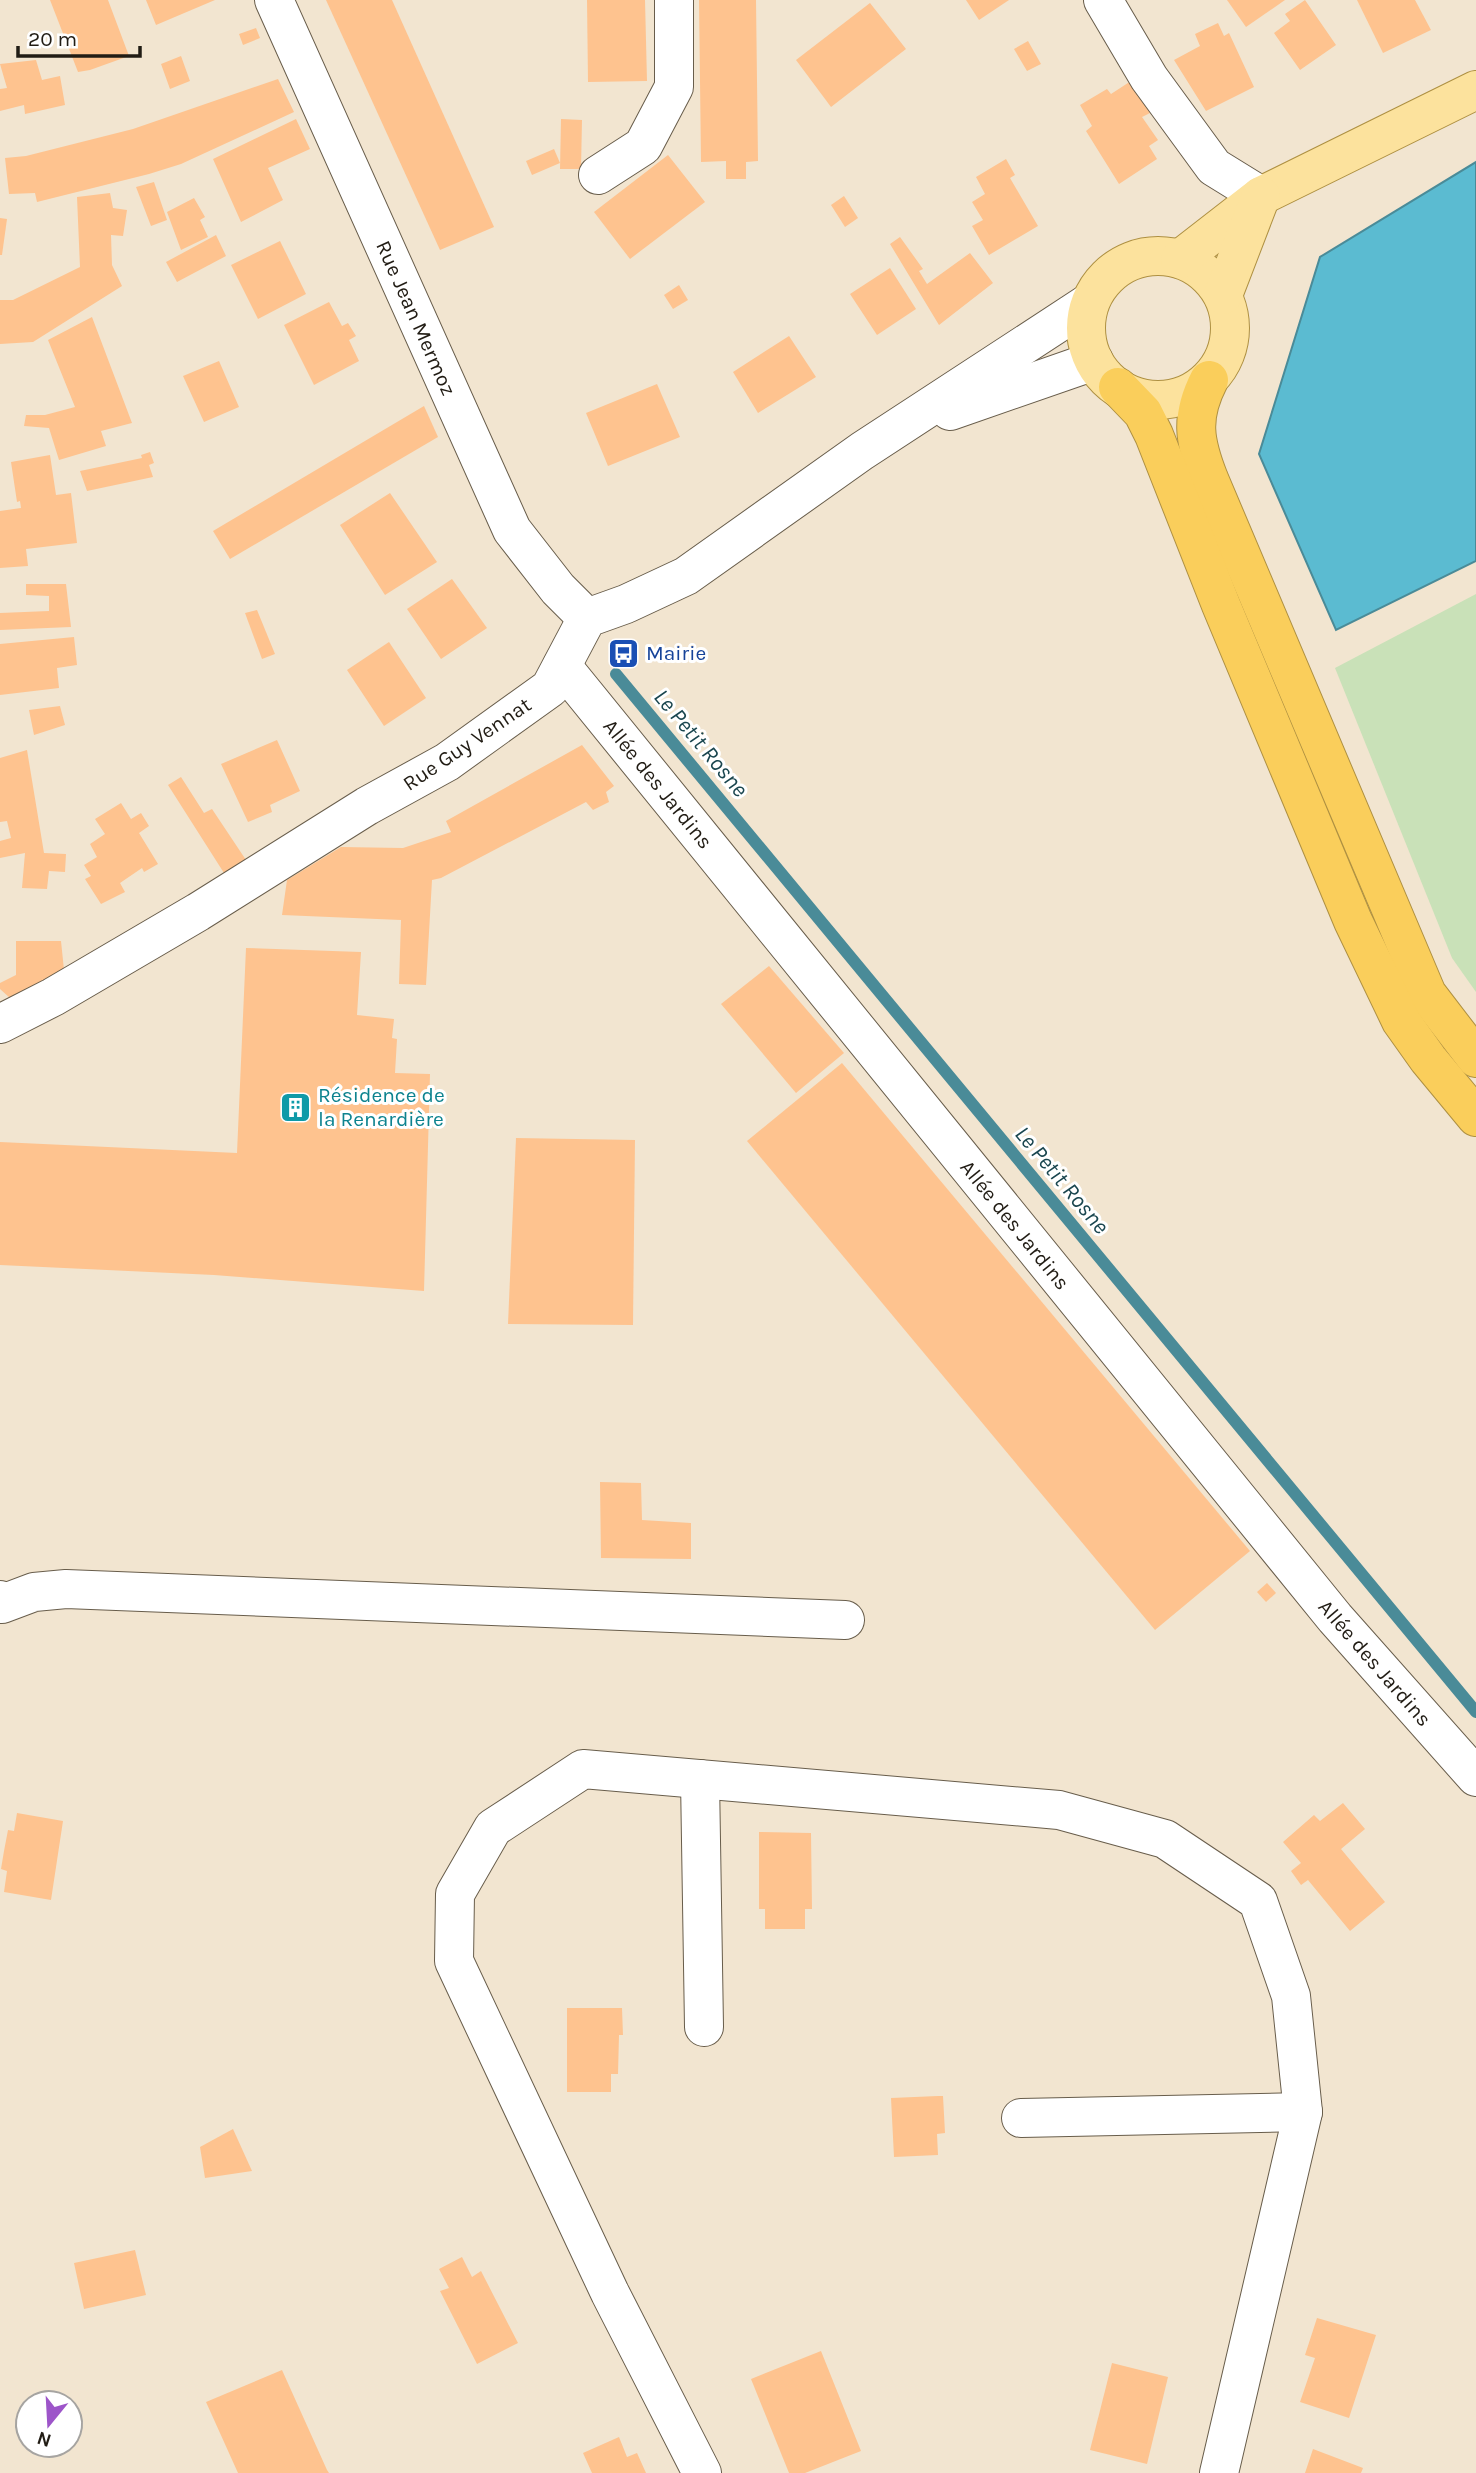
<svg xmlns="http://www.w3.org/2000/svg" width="1476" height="2473" viewBox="0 0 1476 2473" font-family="Karla,sans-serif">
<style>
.green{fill:#c9e1b8}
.water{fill:#5bbbd1;stroke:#4a8b98;stroke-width:2}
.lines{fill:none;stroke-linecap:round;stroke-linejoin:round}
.stream{stroke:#4a8b98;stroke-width:12}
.building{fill:#fec38f}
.minor-casing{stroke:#685d4b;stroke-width:40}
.major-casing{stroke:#ae9042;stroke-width:40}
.highway-casing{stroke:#ae9042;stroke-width:40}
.minor{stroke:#fff;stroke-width:38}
.major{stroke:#fce29d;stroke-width:38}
.highway{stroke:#face5b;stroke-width:38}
.labels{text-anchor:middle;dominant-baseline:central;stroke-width:6;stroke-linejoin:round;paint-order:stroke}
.street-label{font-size:21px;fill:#211c14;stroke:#fff}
.transit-label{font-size:21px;fill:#164399;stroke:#fff;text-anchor:start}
.culture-label{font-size:21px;fill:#0d838f;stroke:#fff;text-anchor:start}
.water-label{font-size:23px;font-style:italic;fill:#1a464f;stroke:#fff}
</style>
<rect width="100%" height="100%" fill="#f2e5d0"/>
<!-- green -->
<polygon class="green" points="1476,594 1476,992 1452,958 1335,668"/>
<!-- water -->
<polygon class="water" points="1476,162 1476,561 1336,630 1259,454 1320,257"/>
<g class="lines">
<!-- stream -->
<polyline class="stream" points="616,674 1476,1712"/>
</g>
<!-- building -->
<g class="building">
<polygon points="50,0 108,0 129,56 90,70 78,72"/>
<polygon points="146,0 215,0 156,25"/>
<polygon points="326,0 392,0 494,227 440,250"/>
<polygon points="587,0 645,0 647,81 588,82"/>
<polygon points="699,0 756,0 758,161 746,162 746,179 726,179 726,161 701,162"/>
<polygon points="966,0 1009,0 979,20"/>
<polygon points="1227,0 1285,0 1246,27"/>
<polygon points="1305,0 1336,45 1300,70 1274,33 1290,21 1285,14"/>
<polygon points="1357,0 1415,0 1431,30 1383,53"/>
<polygon points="870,3 906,49 831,107 796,60"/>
<polygon points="1218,23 1224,36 1229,33 1254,87 1206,111 1174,60 1200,46 1195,34"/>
<polygon points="256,28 260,38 243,45 239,34"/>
<polygon points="1028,41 1041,64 1027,71 1014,49"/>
<polygon points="181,56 190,81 170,89 161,64"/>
<polygon points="36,60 42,80 60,76 65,105 25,114 24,105 0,111 0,89 7,88 0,64"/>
<polygon points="278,79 294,112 181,164 149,174 37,202 35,193 9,194 5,158 26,156 133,129"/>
<polygon points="1131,81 1150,113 1142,117 1158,140 1149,146 1157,159 1119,184 1086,131 1092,126 1080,105 1107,89 1111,94"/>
<polygon points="296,119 310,149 268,168 283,200 241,222 213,159"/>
<polygon points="561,119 582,120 581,169 560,169"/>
<polygon points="554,149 560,163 532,175 526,161"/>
<polygon points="668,155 705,202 630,259 594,212"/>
<polygon points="1006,159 1015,175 1010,178 1038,226 989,255 972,226 983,220 972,202 985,194 976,177"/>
<polygon points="154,182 167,220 151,226 136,187"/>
<polygon points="110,193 113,208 127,210 123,236 111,235 112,265 122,286 33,342 0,344 0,300 13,300 80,267 77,197"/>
<polygon points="844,196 858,218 845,227 831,205"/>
<polygon points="194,198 205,217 200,220 208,237 181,250 167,212"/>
<polygon points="0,218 7,219 2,255 0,255"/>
<polygon points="216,235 226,256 177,282 166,262"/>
<polygon points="900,237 923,269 919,271 927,284 970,253 993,283 939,325 890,244"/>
<polygon points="280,241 306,294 258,319 231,265"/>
<polygon points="890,268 916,309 877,335 850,294"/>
<polygon points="679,285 688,300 673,309 664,295"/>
<polygon points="329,302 342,326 348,323 356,336 349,340 359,361 314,385 284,325"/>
<polygon points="92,317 132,423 101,431 106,446 59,460 49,428 24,426 26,415 45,415 75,407 48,340"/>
<polygon points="789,336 816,377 758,413 733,372"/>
<polygon points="219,361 239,407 204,422 183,376"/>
<polygon points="657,384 680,437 608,466 586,413"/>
<polygon points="424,406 438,437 230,559 213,531"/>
<polygon points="150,452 154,463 149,465 153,477 87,491 80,471 142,458 141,455"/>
<polygon points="50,455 56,495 71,493 77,543 26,549 28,566 0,568 0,511 21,508 20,501 17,502 11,462"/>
<polygon points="390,493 437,562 385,595 340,525"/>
<polygon points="452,579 487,628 441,659 407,609"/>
<polygon points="26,584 66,584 71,627 0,630 0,613 49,611 49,596 26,595"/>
<polygon points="257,610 275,654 262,659 245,613"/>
<polygon points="74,637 77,665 57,668 59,688 0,695 0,644"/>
<polygon points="389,642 426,698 384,726 347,670"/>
<polygon points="60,706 65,725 34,735 29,710"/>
<polygon points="277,740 300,791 270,805 272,812 248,822 221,764"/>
<polygon points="582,745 614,786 606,792 609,802 593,810 586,802 441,878 432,880 426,985 399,984 401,920 282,915 287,880 341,847 403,848 451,832 446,821"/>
<polygon points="27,750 44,853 66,854 65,872 49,871 47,889 22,888 25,853 0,858 0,841 11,838 7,821 0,822 0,758"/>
<polygon points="181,777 204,813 212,809 246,860 224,873 168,785"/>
<polygon points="121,803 131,819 141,813 149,826 139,833 158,864 144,872 142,868 120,883 125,892 101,904 85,879 91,876 84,865 97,857 90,844 105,834 95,819"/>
<polygon points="16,941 61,941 64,970 10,998 0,989 0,983 16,975"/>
<polygon points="246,948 361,952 357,1015 394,1019 392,1038 397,1039 395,1073 430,1074 424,1291 214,1275 0,1265 0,1142 237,1153"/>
<polygon points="769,966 844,1053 796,1093 721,1004"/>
<polygon points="842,1063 1250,1551 1155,1630 747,1141"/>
<polygon points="516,1138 635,1140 633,1325 508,1324"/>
<polygon points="600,1482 641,1483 642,1520 691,1523 691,1559 601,1558"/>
<polygon points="1267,1583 1276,1593 1266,1602 1257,1592"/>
<polygon points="1343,1803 1365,1829 1341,1849 1385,1902 1350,1931 1308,1880 1301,1885 1291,1871 1301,1863 1283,1842 1314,1815 1320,1821"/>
<polygon points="17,1813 63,1821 51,1900 4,1892 7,1871 1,1869 4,1851 8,1830 14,1831"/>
<polygon points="759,1832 811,1833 812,1909 805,1909 805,1929 765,1929 765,1909 759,1909"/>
<polygon points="567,2008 622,2008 623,2035 619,2035 618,2074 611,2074 611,2092 567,2092"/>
<polygon points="938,2096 943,2096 945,2133 937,2134 938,2155 894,2157 891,2098"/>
<polygon points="233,2129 252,2171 205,2178 200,2147"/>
<polygon points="135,2250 146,2295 84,2309 74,2263"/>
<polygon points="462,2257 472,2277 481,2271 518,2343 477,2364 440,2291 449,2288 439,2269"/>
<polygon points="1317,2318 1376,2335 1349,2418 1300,2402 1315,2358 1305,2355"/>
<polygon points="821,2351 861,2451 805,2473 789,2473 751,2379"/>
<polygon points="1112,2363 1168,2377 1147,2464 1090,2450"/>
<polygon points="282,2370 327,2470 329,2473 238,2473 206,2402"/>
<polygon points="619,2437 627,2457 637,2453 646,2473 592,2473 583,2453"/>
<polygon points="1313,2449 1363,2468 1361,2473 1305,2473"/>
</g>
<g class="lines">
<defs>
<g id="minor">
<polyline points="274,0 512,530 558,589 587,618"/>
<polyline points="1103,0 1149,78 1214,167 1261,196"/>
<polyline points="598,175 643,146 674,87 674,0"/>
<polyline points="950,411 1094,361"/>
<polyline points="562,666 1335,1618 1476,1777"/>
<polyline points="0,1024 53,997 198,912 367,806 447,762 550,688 587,618 626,604 686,576 862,451 1090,302"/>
<polyline points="0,1600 2,1604 34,1592 66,1589 845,1620"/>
<polyline points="700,1779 704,2027"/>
<polyline points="1021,2118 1303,2112"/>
<polyline points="702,2473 610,2293 454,1961 455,1894 493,1828 583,1769 1059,1810 1165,1839 1258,1901 1291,1996 1303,2112 1219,2473"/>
</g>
<g id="major">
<circle cx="1158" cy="328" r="72"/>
<polyline points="1180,259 1261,196 1476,90"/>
<polyline points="1223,295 1261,196"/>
</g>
<g id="highway">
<path d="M1209 380C1190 417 1194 441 1209 479L1427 994 1476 1058"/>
<polyline points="1118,387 1143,413 1154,435 1221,605 1353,921 1401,1021 1428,1059 1476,1117"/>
</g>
</defs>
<!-- minor casing -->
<use href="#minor" class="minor-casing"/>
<!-- major casing -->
<use href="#major" class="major-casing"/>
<!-- highway casing -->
<use href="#highway" class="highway-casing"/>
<!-- minor -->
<use href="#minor" class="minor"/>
<!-- major -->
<use href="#major" class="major"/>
<!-- highway -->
<use href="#highway" class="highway"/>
</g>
<!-- icons -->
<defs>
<symbol id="bus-square" viewBox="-11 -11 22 22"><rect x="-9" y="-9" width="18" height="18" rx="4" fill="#1a4fb4" stroke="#fff"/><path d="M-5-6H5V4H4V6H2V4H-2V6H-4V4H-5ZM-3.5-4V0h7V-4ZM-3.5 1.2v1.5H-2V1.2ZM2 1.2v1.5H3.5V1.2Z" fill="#fff"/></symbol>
<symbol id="building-square" viewBox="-11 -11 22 22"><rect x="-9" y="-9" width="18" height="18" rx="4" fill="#0f9aa8" stroke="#fff"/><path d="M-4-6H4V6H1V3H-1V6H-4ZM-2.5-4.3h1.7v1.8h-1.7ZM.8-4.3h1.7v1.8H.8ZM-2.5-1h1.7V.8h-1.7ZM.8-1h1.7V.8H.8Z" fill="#fff"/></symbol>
</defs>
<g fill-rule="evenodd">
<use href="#bus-square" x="606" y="636" width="35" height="35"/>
<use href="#building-square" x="278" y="1090" width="35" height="35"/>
</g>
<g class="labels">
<!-- street labels -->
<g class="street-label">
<text transform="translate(416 318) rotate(66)">Rue Jean Mermoz</text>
<text transform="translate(467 744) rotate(-34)">Rue Guy Vennat</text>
<text transform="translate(658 784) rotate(51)">Allée des Jardins</text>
<text transform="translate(1015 1225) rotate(51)">Allée des Jardins</text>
<text transform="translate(1375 1663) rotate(49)">Allée des Jardins</text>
</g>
<!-- transit labels -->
<g class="transit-label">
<text x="646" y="653">Mairie</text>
</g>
<!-- culture labels -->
<g class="culture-label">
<text x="318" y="1095">Résidence de<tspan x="318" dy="24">la Renardière</tspan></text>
</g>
<!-- water labels -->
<g class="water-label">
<text transform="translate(701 743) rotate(50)">Le Petit Rosne</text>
<text transform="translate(1062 1180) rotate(50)">Le Petit Rosne</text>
</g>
</g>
<!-- north arrow -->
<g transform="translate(49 2424) rotate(198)"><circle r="33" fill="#ffffff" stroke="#a6a4a1" stroke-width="2"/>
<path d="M0-5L12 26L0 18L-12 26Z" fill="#9d55c9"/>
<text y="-10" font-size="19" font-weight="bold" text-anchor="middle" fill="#211c14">N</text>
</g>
<!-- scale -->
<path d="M18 46v10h122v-10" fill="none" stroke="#211c14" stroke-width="3.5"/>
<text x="28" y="46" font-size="21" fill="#211c14" stroke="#ffffff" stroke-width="5" paint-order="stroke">20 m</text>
</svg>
